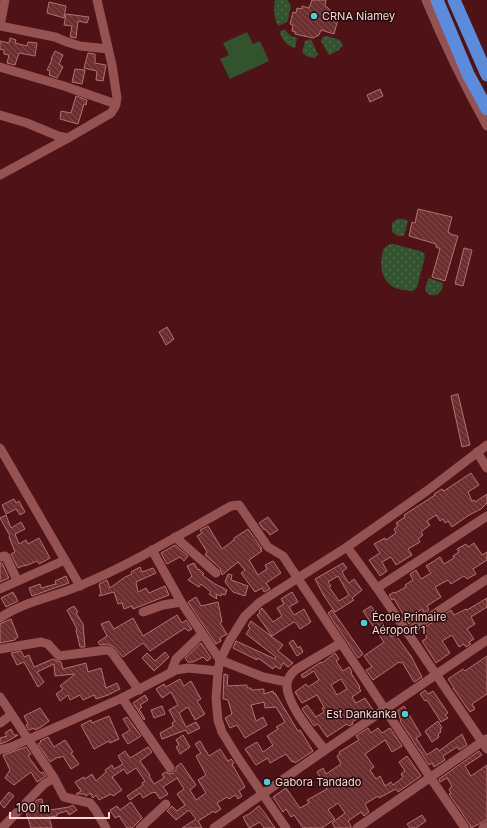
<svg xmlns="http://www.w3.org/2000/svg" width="487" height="828" viewBox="0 0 487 828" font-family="Inter,sans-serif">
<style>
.grass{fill:url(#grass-dots)}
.garden{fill:#33532e}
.building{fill:url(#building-back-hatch);stroke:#b6706f;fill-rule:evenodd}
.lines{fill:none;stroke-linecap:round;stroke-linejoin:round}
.minor{stroke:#955252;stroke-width:9}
.highway{stroke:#5c8bdc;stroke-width:13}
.poi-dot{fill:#51ccd3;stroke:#250a0b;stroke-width:1.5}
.labels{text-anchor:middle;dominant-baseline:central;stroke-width:3;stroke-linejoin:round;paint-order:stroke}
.poi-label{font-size:11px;fill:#fdd5d4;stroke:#250a0b;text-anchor:start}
</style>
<defs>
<pattern id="grass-dots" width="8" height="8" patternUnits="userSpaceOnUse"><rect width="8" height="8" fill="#33532e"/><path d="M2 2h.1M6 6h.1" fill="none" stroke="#516b4b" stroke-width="1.8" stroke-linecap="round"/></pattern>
<pattern id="building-back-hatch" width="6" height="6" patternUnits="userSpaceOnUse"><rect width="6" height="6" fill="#6d2e30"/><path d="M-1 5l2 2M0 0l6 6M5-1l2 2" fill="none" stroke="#834b4d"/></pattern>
</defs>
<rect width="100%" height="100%" fill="#4f1317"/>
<!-- grass -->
<g class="grass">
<path d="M275 0H287L291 5 288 21 279 26C274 21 273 8 275 0Z"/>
<path d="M284 29 291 36 297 38 295 48C287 46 282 40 280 32Z"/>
<polygon points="327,36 340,40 343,45 339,50 329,55 321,41 323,37"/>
<polygon points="311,39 318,55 314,58 306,56 302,52 305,41"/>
<polygon points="397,219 404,219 408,221 404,236 398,236 392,232 392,223"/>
<path d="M390 244H393L420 251 424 253 425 257 417 287 413 291C406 290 399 290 393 287 380 279 379 261 384 248Z"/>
<path d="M429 278 443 283C443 302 416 298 429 278Z"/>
</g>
<!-- garden -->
<polygon class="garden" points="247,32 253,44 260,41 269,61 230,79 220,59 229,55 223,43"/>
<!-- building -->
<g class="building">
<polygon points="312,0 326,0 325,5 332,12 330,18 338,19 334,34 321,30 319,35 313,38 295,34 295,32 292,31 293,25 290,24 293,12 296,13 297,8 302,9 302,6 309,8"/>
<polygon points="49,2 66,6 64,18 47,13"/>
<polygon points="66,14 89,17 87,23 78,21 76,38 70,37 72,26 64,25"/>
<polygon points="10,38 16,40 15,43 27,46 28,42 37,43 35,56 19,53 15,65 7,63 9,55 4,54 4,50 0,49 0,41 9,43"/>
<polygon points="55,51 63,55 59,64 63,67 57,78 49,75 50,71 47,70 52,60 51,59"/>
<polygon points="88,53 95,54 95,63 106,65 103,81 96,80 97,71 84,68"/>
<polygon points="75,69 85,70 82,84 72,82"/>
<polygon points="380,89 383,96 370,102 367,95"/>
<polygon points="76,96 87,100 86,105 84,104 78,124 60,119 61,111 71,113"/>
<polygon points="418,209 452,217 448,232 450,233 450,234 458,236 445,281 432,277 440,249 436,247 436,244 409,236 412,222 415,223"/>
<polygon points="464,248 472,250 463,286 455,284"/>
<polygon points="167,327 174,339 166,345 159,332"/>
<polygon points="458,394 470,445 462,447 451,396"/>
<polygon points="471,473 479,485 468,492 472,501 474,500 475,502 487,494 487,503 481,509 469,515 452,527 448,521 445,523 443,519 440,521 436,515 427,521 430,525 421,532 423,535 418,539 420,542 408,549 412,555 396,565 391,557 382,562 387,571 380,576 369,560 380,553 374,544 385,538 386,540 396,533 394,529 398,526 396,523 405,517 404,515 435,495 434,494 442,489 444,491"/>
<polygon points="14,499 16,503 19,501 25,512 20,515 16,509 6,514 2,505"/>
<polygon points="6,515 11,528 21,522 25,529 15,534 19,544 26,540 28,544 39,538 50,558 39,564 37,561 25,566 25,565 18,568 11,554 15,552 9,537 10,536 0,518"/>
<polygon points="268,517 278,530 270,535 265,529 264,530 259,523"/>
<polygon points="208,526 222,549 234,540 234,538 248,529 262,549 260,549 262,551 249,560 258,575 267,569 265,565 273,561 281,573 266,583 270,589 264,592 262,588 255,592 241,573 245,570 238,562 222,575 220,568 205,555 207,552 197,536 202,533 200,530"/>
<polygon points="474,543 482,555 487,552 487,560 473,569 476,574 467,579 464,576 451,584 448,580 435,587 441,597 427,606 429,610 424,613 422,609 413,615 415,619 409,624 394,599 392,600 389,595 394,592 395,593 406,587 405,585 413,580 410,574 416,570 421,579 431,573 426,566 434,561 440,557 444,564 454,558 453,556 459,552 457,549 466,544 468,547"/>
<polygon points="175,545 188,556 184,561 180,557 167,564 161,553"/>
<polygon points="0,563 2,563 9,578 0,582"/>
<polygon points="194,563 198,570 199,569 204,574 202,575 215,584 227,590 225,595 222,594 221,596 216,594 217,599 209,594 211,592 201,584 199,587 188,580 192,576 187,566"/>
<path d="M343 563 347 568 342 572 348 582 349 583 354 579 362 590 352 598 354 600 335 612 324 596 315 579ZM338 576 349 595 339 601 329 587 331 586 328 582Z"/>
<polygon points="140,567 142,572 153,568 156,573 136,582 138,592 146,588 149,593 165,586 169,595 133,609 132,606 124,609 122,603 118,604 114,592 99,596 101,593 99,584 107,580 110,588 125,577 132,574 131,572"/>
<polygon points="228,574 232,575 231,580 248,586 245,596 233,592 225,582"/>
<polygon points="66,576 69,583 32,596 29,588 40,584 41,588 56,584 55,581"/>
<polygon points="13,592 18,601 6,607 1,598"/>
<polygon points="292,592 298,602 289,607 294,615 304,609 311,622 300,629 296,623 294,622 272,636 257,615 260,613 259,611 262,608 273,622 282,616 277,608 284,604 281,599"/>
<polygon points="196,597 201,606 218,602 222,622 220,623 227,634 220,638 221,641 216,644 188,602"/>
<polygon points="487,598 487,607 471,617 475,624 467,629 474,639 469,642 471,644 466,647 464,644 459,647 452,635 442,641 450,653 436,663 422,641 427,638 422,629 451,610 454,615 466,609 467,610"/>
<polygon points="74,606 78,612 76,613 83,624 85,647 80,647 76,630 77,629 67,610"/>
<polygon points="371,606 392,637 395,634 411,656 422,677 414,682 402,662 400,663 399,662 373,680 366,670 372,667 364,656 384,642 363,611"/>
<polygon points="332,610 363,654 358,658 328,613"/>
<polygon points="177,615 182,623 186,620 192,629 188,631 185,628 150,651 143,643 123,657 114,647 107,644 100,645 98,642 107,636 101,624 109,621 114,629 133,618 143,636"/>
<polygon points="11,619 18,637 15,639 15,640 0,643 0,624"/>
<polygon points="251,621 283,645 278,651 293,663 288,667 283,663 280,669 275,666 273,669 258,658 257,660 233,648 236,641 275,659 276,657 246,634 250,628 248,626"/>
<polygon points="293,640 298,648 300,646 303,652 297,656 289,643"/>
<polygon points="201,643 211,658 207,661 203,657 193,662 188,662 185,658"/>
<polygon points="21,651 24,657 29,655 34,667 53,659 57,661 61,662 63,669 86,663 88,672 101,668 106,688 117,683 120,689 108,695 96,699 94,695 83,700 80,695 70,700 68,695 60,701 56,694 63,689 60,686 75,674 55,676 54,664 37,672 44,682 38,687 24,662 17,665 11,653"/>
<polygon points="165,652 169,657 154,671 142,658 147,653 155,661"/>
<path d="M335 653 339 659 336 661 343 671 349 667 352 672 351 673 360 687 359 688 361 691 352 697 356 703 365 698 373 710 352 722 353 724 349 726 347 724 327 737 318 724 314 726 302 709 307 705 316 717 324 712 322 708 324 707 317 695 302 703 295 692 306 684 308 687 319 680 314 671 303 678 301 675 321 662 322 663ZM341 679 347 689 337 695 331 685Z"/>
<polygon points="487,656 487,694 472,704 475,709 470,712 453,688 454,688 448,679 463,669 465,671"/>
<polygon points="224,674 228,675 227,686 247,685 247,688 251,688 251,690 264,689 264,694 273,691 274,694 275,693 298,731 300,730 313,751 295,763 294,761 292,762 286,754 270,763 268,758 256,765 245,749 257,742 263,752 273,745 267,736 278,729 276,727 285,722 276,707 265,708 264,702 251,705 256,721 263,717 267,725 245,738 237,725 230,728 225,718 232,714 228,700 223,699"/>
<polygon points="180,679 184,686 191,681 201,699 197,701 205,714 195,720 188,707 179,713 186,727 196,722 200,728 188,734 186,730 162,739 160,733 173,726 172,723 175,721 169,710 178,705 171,692 162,698 156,689 164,684 166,687"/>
<polygon points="425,690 428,694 433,691 448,713 445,715 448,718 441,722 427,700 425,701 420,694"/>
<polygon points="145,695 148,700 140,705 142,707 139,709 145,719 144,720 133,703"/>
<polygon points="162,706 165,714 154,718 151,710"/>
<polygon points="404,706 421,735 416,738 427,755 437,748 439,751 462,734 467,745 459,750 457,747 443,756 445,760 434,767 432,763 429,765 400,721 401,720 399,717 400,716 397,711"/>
<polygon points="40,708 49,721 41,727 35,730 34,728 29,730 26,725 28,724 24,716"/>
<polygon points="109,716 119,739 110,743 109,741 94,749 81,725 91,720 92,723"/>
<polygon points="127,717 141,736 128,744 122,735 130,730 123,719"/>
<polygon points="438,721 442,728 440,729 441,732 438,734 439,737 432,742 425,731"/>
<polygon points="368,728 371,733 378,728 382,733 390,728 402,746 392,752 385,740 365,754 374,767 370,770 376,779 380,776 385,786 391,782 393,785 401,779 403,777 401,774 405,771 399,762 407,756 421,776 398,792 396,789 379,798 378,796 365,804 369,812 364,816 361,812 348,821 351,826 351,828 335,828 332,823 345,813 338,803 328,810 335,819 322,828 303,828 294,815 291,817 286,809 283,812 273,797 286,788 300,808 309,803 307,800 327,789 317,772 323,768 326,774 341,764 337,756 340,754 339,752 359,740 356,736"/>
<polygon points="11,729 14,735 18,735 6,742 0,744 0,738 7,736 5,733"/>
<polygon points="183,735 190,747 180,754 176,747 179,745 176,740"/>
<polygon points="48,737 54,747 65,740 73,752 71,753 79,764 71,769 63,756 59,758 58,757 50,762 38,744 41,742 40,741"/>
<polygon points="200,741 209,756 220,749 228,761 231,759 234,763 232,764 245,787 239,791 242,796 238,799 235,795 229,799 227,797 217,803 221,809 215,813 214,811 198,821 202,828 182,828 196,819 189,810 176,820 167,811 172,806 177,811 185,805 177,794 184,789 177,778 163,787 168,794 160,799 155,792 154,793 153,792 143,798 140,793 130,800 127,796 143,785 142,783 145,781 136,768 127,774 124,769 112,777 122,790 113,796 111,794 99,800 96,795 93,798 90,793 86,796 84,794 76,794 81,791 75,782 84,777 85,779 92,774 96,781 106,772 105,770 112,765 114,769 123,764 118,756 125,751 130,758 148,747 152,752 140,761 150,775 149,776 154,784 164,778 162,774 166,772 170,774 173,773 176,770 176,767 181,763 196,785 190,790 196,800 206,793 198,780 206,775 196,756 201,753 195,744"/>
<polygon points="26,747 31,754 28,756 34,764 38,770 41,773 43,772 46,776 37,782 31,772 14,785 5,778 10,770 3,755"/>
<polygon points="479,751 482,755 465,766 471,776 487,765 487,820 471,828 470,825 449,794 451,793 449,789 452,786 447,778 440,782 439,779"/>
<polygon points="9,792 14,796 4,808 0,803"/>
<polygon points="42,799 44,811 69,807 73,805 77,810 69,815 67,811 57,814 57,816 49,817 52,828 31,828 26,812 37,800"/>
<polygon points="131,802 142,818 132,828 127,828 119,816 115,818 110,810 117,806 120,810"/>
<polygon points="259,806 264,812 275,828 264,828 260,822 249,828 243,817 249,814"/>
<polygon points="422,815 426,821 416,828 410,828 407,824"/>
</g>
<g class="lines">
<!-- minor -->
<g class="minor">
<path d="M426 0C444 43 464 85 487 126"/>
<polyline points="0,26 55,37 67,42 80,46 108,49"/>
<polyline points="0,26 5,0"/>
<polyline points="0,67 64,86 116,104"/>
<polyline points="0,115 27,123 58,136 68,138 111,113 115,107 117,98 112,65 97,0"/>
<polyline points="0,175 68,138"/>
<polyline points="0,448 80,586"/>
<polyline points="477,452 487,468"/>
<polyline points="175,537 216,573"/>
<polyline points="347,547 377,588 487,749"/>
<polyline points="152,550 181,602 220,660 263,677 287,682"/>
<polyline points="0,557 5,556 6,557 17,580"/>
<polyline points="377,588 487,516"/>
<polyline points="0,589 65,560"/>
<polyline points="143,612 163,605 181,602"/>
<path d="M0 618C22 602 54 597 79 586 132 564 181 534 231 506L239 505 268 547 283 556 430 777 465 828"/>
<polyline points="407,632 487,579"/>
<polyline points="0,649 41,642 48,644 59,656 106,650 110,651 113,654 139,690"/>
<polyline points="171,672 176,659 202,634"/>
<polyline points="0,697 54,778 64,797 90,803 95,809 106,828"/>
<polyline points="122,698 170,768"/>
<polyline points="0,723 11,715"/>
<polyline points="0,750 11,747 122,698 176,670 188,668 218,671"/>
<path d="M325 750C313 735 285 703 287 683 288 678 291 674 295 670L341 643"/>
<polyline points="2,828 44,784 54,778"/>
<polyline points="140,828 166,804"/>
<polyline points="214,828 325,750 487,640"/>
<polyline points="286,828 238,758 222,732 218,720 216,698 218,671 220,660 230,640 245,616 260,602 347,547 428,490 487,445"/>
<polyline points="357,828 486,739"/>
<polyline points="483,828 487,826"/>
</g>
<!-- highway -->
<g class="highway">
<polyline points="437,0 468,74 487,109"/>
<polyline points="454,0 487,75"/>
</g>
</g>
<!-- markers -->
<g class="poi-dot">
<circle cx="314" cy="16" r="4"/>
<circle cx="364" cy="623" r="4"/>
<circle cx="405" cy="714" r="4"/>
<circle cx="267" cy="782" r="4"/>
</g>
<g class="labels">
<!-- poi labels -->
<g class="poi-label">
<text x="322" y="16">CRNA Niamey</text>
<text x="372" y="617">École Primaire<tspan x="372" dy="13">Aéroport 1</tspan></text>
<text x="397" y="714" text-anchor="end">Est Dankanka</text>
<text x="275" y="782">Gabora Tandado</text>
</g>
</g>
<!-- scale -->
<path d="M10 812v6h99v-6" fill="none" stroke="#fdd5d4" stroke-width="2"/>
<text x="16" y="812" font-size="12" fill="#fdd5d4" stroke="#250a0b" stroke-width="3" paint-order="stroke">100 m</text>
</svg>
